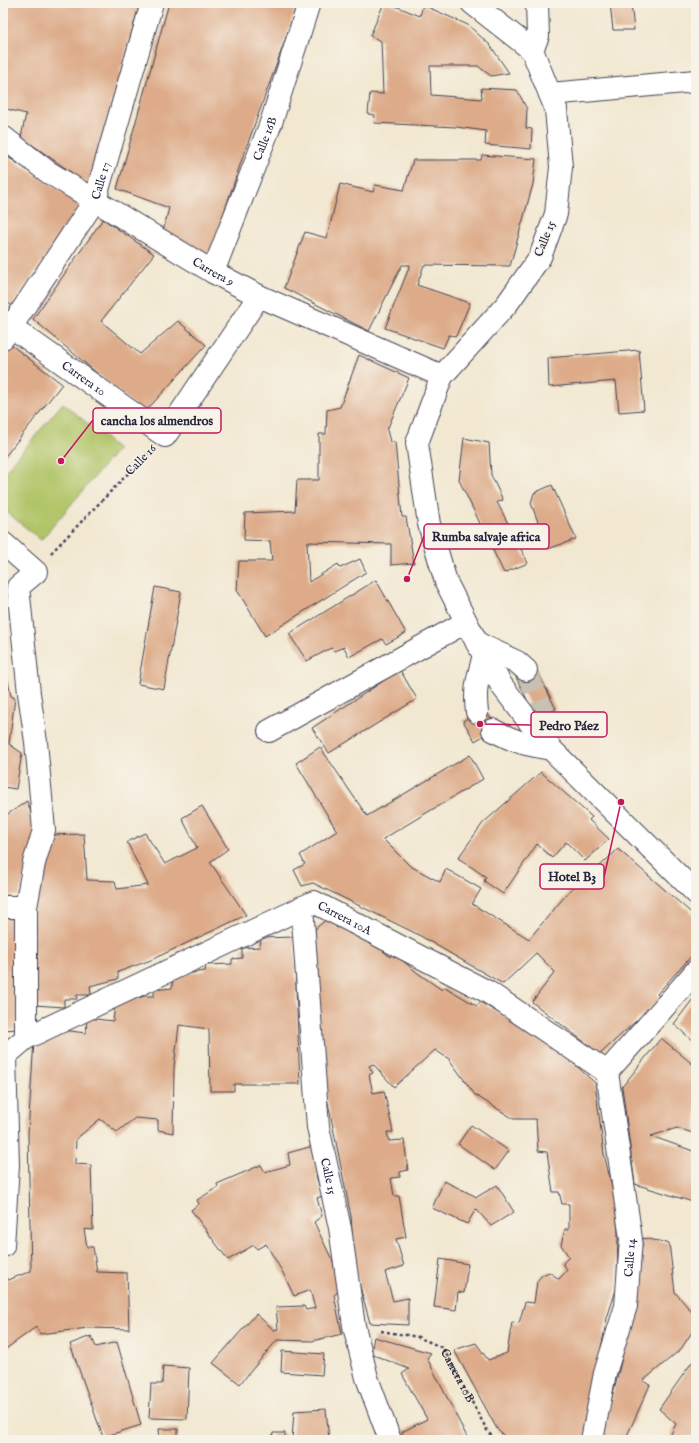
<svg xmlns="http://www.w3.org/2000/svg" width="699" height="1443" viewBox="0 0 699 1443" font-family="'IM FELL English',serif">
<style>
.green{fill:#b1c568;stroke:#6a7452}
.building{fill:#ddab89}
.lines{fill:none;stroke-linecap:round;stroke-linejoin:round}
.minor-tunnel{stroke:#c8c0b3;stroke-width:22;stroke-dasharray:22 11;stroke-linecap:butt}
.minor-casing{stroke:#414052;stroke-width:24}
.path{stroke:#414052;stroke-width:2.5;stroke-dasharray:3 3;stroke-linecap:butt}
.minor{stroke:#fff;stroke-width:22}
.labels{text-anchor:middle;dominant-baseline:central;stroke-width:3;stroke-linejoin:round;paint-order:stroke}
.street-label{font-size:12px;fill:#22223b;stroke:#f7f3e8}
.leader{fill:none;stroke:#c2185b;stroke-width:1.5}
.callout-dot{fill:#c2185b;stroke:#f7f3e8;stroke-width:1.5}
.callout{fill:#f7f3e8;stroke:#c2185b;stroke-width:1.5}
.callout-label{font-size:13px;text-anchor:middle;font-weight:bold;fill:#22223b}
</style>
<rect width="100%" height="100%" fill="#f7f3e8"/>
<filter id="ink" filterUnits="userSpaceOnUse"><feTurbulence type="fractalNoise" baseFrequency=".025" numOctaves="2"/><feDisplacementMap in="SourceGraphic" scale="8" xChannelSelector="R" yChannelSelector="G"/><feConvolveMatrix kernelMatrix="1 2 1 2 8 2 1 2 1" color-interpolation-filters="sRGB"/></filter>
<filter id="wash" filterUnits="userSpaceOnUse"><feTurbulence type="fractalNoise" baseFrequency=".012" numOctaves="4" result="noise"/><feDisplacementMap in="SourceGraphic" scale="16" xChannelSelector="R" yChannelSelector="G"/><feGaussianBlur stdDeviation="0.9" result="paint"/><feColorMatrix in="noise" values="0 0 0 0 0 0 0 0 0 0 0 0 0 0 0 0 0 1.4 0 .05"/><feComposite in="paint" operator="in"/></filter>
<g filter="url(#wash)">
<rect width="100%" height="100%" fill="#f2e8d1"/>
<!-- green -->
<polygon class="green" points="63,403 118,449 41,540 3,509 3,474"/>
<g id="blocks">
<!-- building -->
<g class="building">
<polygon points="3,3 140,3 88,184 21,137 26,114 3,108"/>
<polygon points="169,3 297,3 287,35 241,162 209,257 163,231 169,208 117,189"/>
<polygon points="384,3 388,3 420,16 423,5 468,25 490,45 509,73 491,76 478,66 430,66 431,95 482,99 481,88 517,90 527,109 526,128 532,129 531,149 485,145 486,131 456,127 374,123 375,115 368,114 370,93 383,94 381,41 370,36"/>
<polygon points="610,3 631,3 634,30 613,30"/>
<polygon points="3,154 81,204 12,306 3,299"/>
<polygon points="482,155 536,159 533,184 510,266 424,265 417,285 470,303 456,336 449,335 443,348 385,328 410,265 402,265 369,331 284,288 305,232 327,238 340,184 373,192 375,185 404,190 413,160 481,160"/>
<polygon points="103,219 154,254 101,321 140,354 178,321 206,345 144,413 33,319"/>
<polygon points="10,344 62,384 3,459 3,352"/>
<polygon points="639,350 644,410 619,412 616,381 549,387 548,358"/>
<polygon points="359,355 409,378 387,430 390,442 395,442 402,517 406,517 414,563 391,565 391,544 307,542 309,582 338,564 340,568 360,559 366,572 265,636 237,590 239,561 272,561 270,541 244,540 245,513 295,511 297,480 319,480 319,434 326,434 327,410 340,407"/>
<polygon points="464,438 489,443 491,475 503,500 497,502 528,563 504,573 459,480"/>
<polygon points="552,485 576,539 548,549 531,503 534,493"/>
<polygon points="376,580 406,633 386,644 382,639 349,657 344,647 334,651 331,648 307,661 289,634"/>
<polygon points="155,587 181,592 164,689 138,684"/>
<polygon points="3,658 11,696 15,698 9,744 22,753 16,789 3,787"/>
<polygon points="535,666 556,709 536,718 515,675"/>
<polygon points="400,670 417,699 329,753 312,728"/>
<polygon points="484,708 497,728 475,741 463,721"/>
<polygon points="320,747 367,816 470,755 483,779 383,839 410,866 440,882 446,869 481,889 472,904 529,939 571,889 587,878 618,849 696,917 696,951 657,994 661,998 600,1054 532,1002 555,972 536,953 503,984 417,934 313,883 302,886 294,870 305,864 300,855 337,831 296,763"/>
<polygon points="541,772 592,817 589,820 609,839 585,861 566,842 552,858 537,844 503,894 484,881 486,877 458,858 483,823"/>
<polygon points="27,801 37,829 19,896 3,895 3,813 8,814"/>
<polygon points="202,806 228,849 210,862 246,915 151,960 118,972 118,979 90,986 91,995 77,995 77,999 64,999 64,1007 34,1005 33,911 48,835 84,834 87,880 115,881 117,889 148,885 127,842 145,833 165,864 197,848 182,818"/>
<polygon points="3,918 17,919 18,1029 3,1030"/>
<polygon points="328,918 337,928 340,925 350,934 356,931 370,945 373,942 390,957 393,953 419,974 442,990 445,987 477,1006 480,1002 529,1031 571,1061 595,1083 604,1154 615,1200 618,1232 617,1287 607,1318 596,1373 586,1440 508,1440 497,1429 454,1350 476,1343 488,1360 507,1353 512,1322 519,1323 525,1302 534,1303 537,1281 542,1275 549,1272 559,1279 567,1270 563,1263 569,1257 561,1245 565,1229 569,1229 569,1204 562,1204 559,1192 553,1192 547,1152 538,1151 536,1119 514,1119 475,1095 449,1059 435,1050 394,1087 373,1064 369,1066 373,1073 369,1075 373,1093 384,1091 393,1132 387,1132 389,1141 404,1140 408,1170 400,1172 400,1177 391,1178 394,1196 399,1196 406,1237 396,1239 404,1266 385,1272 393,1301 408,1298 408,1325 370,1323 358,1279 353,1246 351,1216 326,1093 317,1007 315,929"/>
<polygon points="294,937 300,1084 234,1084 234,1091 210,1091 209,1029 179,1025 174,1067 173,1133 158,1130 158,1120 135,1118 117,1132 100,1119 76,1139 75,1164 91,1165 93,1230 84,1229 87,1247 93,1247 97,1272 127,1273 129,1329 88,1328 40,1334 36,1327 3,1351 3,1274 8,1280 31,1271 28,1134 34,1040 62,1030 86,1033 87,1018 113,1021 115,1005 145,996 154,996 154,990 172,988 173,976 205,971 206,965 232,964 232,959 242,958 242,948 260,947 261,938"/>
<polygon points="696,995 696,1044 674,1024"/>
<polygon points="661,1038 696,1067 696,1134 677,1128 651,1136 696,1152 696,1203 635,1184 622,1087"/>
<polygon points="471,1125 509,1151 495,1170 458,1144"/>
<polygon points="313,1146 320,1174 316,1175 322,1196 317,1198 322,1216 314,1222 334,1264 339,1291 334,1295 342,1334 312,1341 277,1340 240,1384 213,1363 256,1314 274,1330 278,1329 276,1307 304,1306 306,1310 315,1308 310,1290 294,1296 283,1273 266,1244 257,1249 254,1245 228,1260 191,1210 199,1204 197,1200 218,1187 217,1184 261,1165 265,1172 290,1165 288,1153"/>
<polygon points="444,1181 477,1197 497,1185 514,1212 491,1226 476,1209 467,1224 432,1208"/>
<polygon points="643,1238 669,1243 675,1292 696,1317 696,1326 681,1349 643,1381 650,1385 625,1440 601,1440 620,1366 635,1302"/>
<polygon points="440,1259 468,1264 464,1293 458,1292 456,1310 434,1307"/>
<polygon points="91,1336 96,1347 117,1342 141,1425 103,1437 70,1344"/>
<polygon points="374,1337 431,1353 427,1358 468,1439 404,1440 402,1432 427,1419 402,1374 409,1369 371,1354"/>
<polygon points="282,1351 324,1354 322,1375 281,1372"/>
<polygon points="692,1362 696,1365 696,1440 668,1440 676,1424 659,1409"/>
<polygon points="163,1366 189,1368 187,1419 149,1418 151,1384 162,1384"/>
<polygon points="326,1409 329,1440 292,1440 294,1411"/>
<polygon points="159,1429 178,1429 178,1440 160,1440"/>
<polygon points="273,1433 285,1433 285,1440 272,1440"/>
</g>
</g>
</g>
<g filter="url(#ink)">
<use href="#blocks" fill-opacity="0" stroke="#414052" stroke-width="1"/>
<g class="lines">
<!-- minor-tunnel -->
<polyline class="minor-tunnel" points="526,670 544,714"/>
<defs>
<g id="minor">
<polyline points="472,3 532,50 556,109 561,167 556,214 540,257 507,304 442,376 417,443 429,524 446,582 477,643 502,686 546,744 696,893"/>
<polyline points="532,50 538,36 537,3"/>
<polyline points="550,94 696,81"/>
<path id="s2" d="M3 137 48 172 213 272 259 296 442 376"/>
<path id="s3" d="M213 272 271 123 309 3"/>
<path id="s4" d="M3 321 165 436 259 296"/>
<path id="s5" d="M3 338 11 327 95 200 152 3"/>
<polyline points="3,543 36,572 18,587 29,693 36,742 44,830 34,863 26,907 26,1038 5,1056"/>
<polyline points="477,643 517,662 526,670"/>
<path d="M477 712C474 688 478 678 484 655"/>
<path d="M493 730C514 742 528 745 551 749"/>
<polyline points="269,731 466,622"/>
<polyline points="3,907 26,907"/>
<path id="s6" d="M302 907 318 1127 340 1228 354 1326 367 1378 390 1440"/>
<path id="s7" d="M26 1038 314 902 488 992 607 1072"/>
<polyline points="607,1072 696,971"/>
<polyline points="3,1246 8,1165 5,1056"/>
<path id="s8" d="M592 1440 605 1373 626 1306 631 1239 607 1072"/>
</g>
</defs>
<!-- minor casing -->
<use href="#minor" class="minor-casing"/>
<!-- path -->
<g class="path">
<polyline points="51,553 148,453"/>
<path id="s1" d="M381 1331 418 1337 443 1348 488 1432 495 1440"/>
</g>
<!-- minor -->
<use href="#minor" class="minor"/>
</g>
</g>
<g class="labels">
<!-- street labels -->
<g class="street-label">
<text stroke="none"><textPath href="#s3" startOffset="143">Calle 16B</textPath></text>
<text stroke="none"><textPath href="#s5" startOffset="186">Calle 17</textPath></text>
<text transform="translate(545 239) rotate(-68)">Calle 15</text>
<text stroke="none"><textPath href="#s2" startOffset="250">Carrera 9</textPath></text>
<text stroke="none"><textPath href="#s4" startOffset="99">Carrera 10</textPath></text>
<text transform="translate(141 460) rotate(-46)">Calle 16</text>
<text stroke="none"><textPath href="#s7" startOffset="353">Carrera 10A</textPath></text>
<text stroke="none"><textPath href="#s6" startOffset="271">Calle 15</textPath></text>
<text stroke="none"><textPath href="#s8" startOffset="187">Calle 14</textPath></text>
<text stroke="none"><textPath href="#s1" startOffset="96">Carrera 10B</textPath></text>
</g>
</g>
<!-- callouts -->
<path class="leader" d="M61 461L93 420M407 579L424 536M480 724L531 725M621 802L604 877"/>
<g class="callout-dot">
<circle cx="61" cy="461" r="4"/>
<circle cx="407" cy="579" r="4"/>
<circle cx="480" cy="724" r="4"/>
<circle cx="621" cy="802" r="4"/>
</g>
<g class="callout">
<rect x="93" y="408" width="128" height="25" rx="4"/>
<rect x="424" y="524" width="125" height="25" rx="4"/>
<rect x="531" y="712" width="76" height="25" rx="4"/>
<rect x="540" y="864" width="64" height="25" rx="4"/>
</g>
<g class="callout-label">
<text x="157" y="425">cancha los almendros</text>
<text x="486" y="541">Rumba salvaje africa</text>
<text x="569" y="730">Pedro Páez</text>
<text x="572" y="881">Hotel B3</text>
</g>
<!-- margin -->
<rect width="699" height="1443" fill="none" stroke="#f7f3e8" stroke-width="16"/>
</svg>
